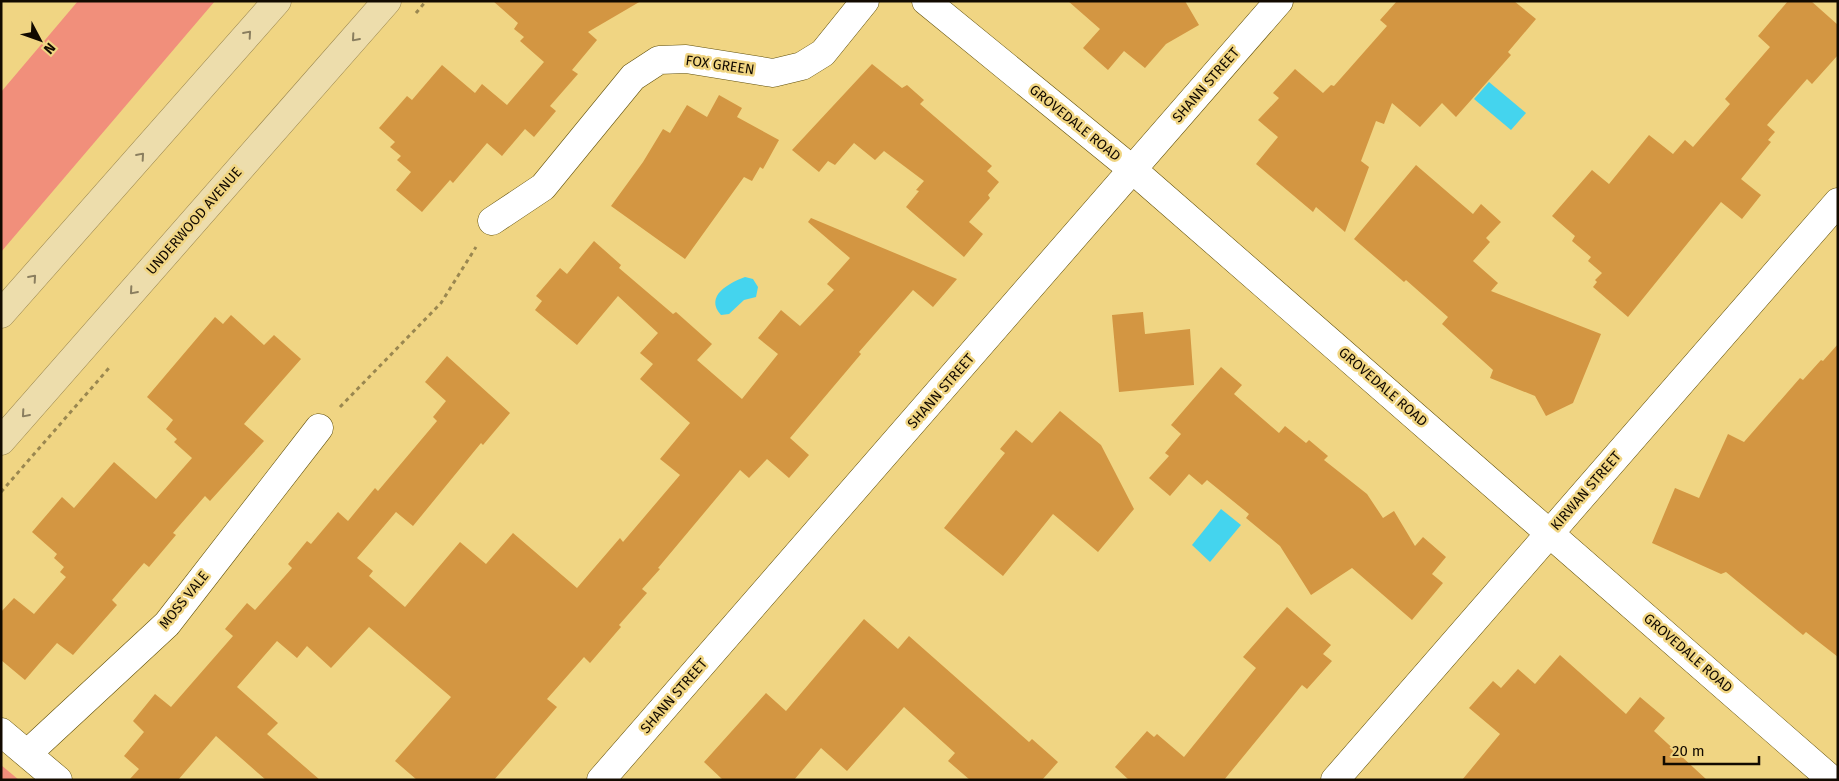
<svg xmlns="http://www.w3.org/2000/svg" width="1839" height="781" viewBox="0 0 1839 781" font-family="'Fira Sans',sans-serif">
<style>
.green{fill:#f18f7b}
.water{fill:#44d4ee}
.building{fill:#d39642}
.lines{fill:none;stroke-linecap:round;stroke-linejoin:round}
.minor-casing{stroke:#614f09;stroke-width:29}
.major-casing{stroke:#99854c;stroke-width:29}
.path{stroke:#9a8750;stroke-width:3;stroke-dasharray:4 4;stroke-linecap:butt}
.minor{stroke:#fff;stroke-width:28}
.major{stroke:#edddac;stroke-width:28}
.oneway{stroke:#8a7e5f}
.labels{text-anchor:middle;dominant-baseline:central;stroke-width:5;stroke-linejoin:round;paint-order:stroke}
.street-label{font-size:14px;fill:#120a00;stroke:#f0d583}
</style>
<rect width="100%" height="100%" fill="#f0d583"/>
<!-- green -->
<g class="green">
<polygon points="78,1 215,1 1,252 1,92"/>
<polygon points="1,765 19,780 1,780"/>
</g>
<!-- water -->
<g class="water">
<polygon points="1489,82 1526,113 1511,130 1474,99"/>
<path d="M745 277 753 279 758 287 756 297 744 300 729 314 721 315C704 296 729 283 745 277Z"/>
<polygon points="1221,509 1241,525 1210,562 1192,545"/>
</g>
<!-- building -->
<g class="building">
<polygon points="493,1 641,1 588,32 597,40 572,70 578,74 550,106 556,111 534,137 525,129 502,156 487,143 453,183 450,180 422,212 396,190 411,172 397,160 401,156 390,147 395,142 379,128 407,96 412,100 442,65 475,93 482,84 507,105 544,62 520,41 524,37 514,29 518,23"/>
<polygon points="1068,1 1185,1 1199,25 1166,44 1145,68 1124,51 1108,70 1083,48 1100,29"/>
<polygon points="1397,1 1514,1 1536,19 1508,52 1511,55 1456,117 1442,103 1420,127 1392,103 1384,124 1376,121 1361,161 1369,167 1345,232 1316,207 1313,212 1256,164 1278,137 1258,120 1279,98 1273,93 1295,69 1323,93 1331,85 1334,86 1387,26 1380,20"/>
<polygon points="1788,1 1811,1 1838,25 1838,55 1812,84 1807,79 1767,125 1775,132 1768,140 1771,142 1741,179 1761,195 1742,219 1721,202 1628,317 1593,287 1597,282 1595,280 1602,273 1588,261 1591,257 1572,241 1575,236 1552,216 1592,170 1609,184 1649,135 1673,154 1685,140 1693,147 1730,104 1725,99 1770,47 1758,36"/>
<polygon points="872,64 902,88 907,85 924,100 920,104 992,166 987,171 999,182 988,195 990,198 969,222 983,234 964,257 906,207 919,191 916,190 924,181 884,151 875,160 854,143 835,165 828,161 819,172 792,150"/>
<polygon points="719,95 742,108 737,117 779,140 763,169 760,167 752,181 744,177 685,259 611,206 643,162 663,129 670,133 687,105 707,117"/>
<polygon points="1416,165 1473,214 1481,204 1501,222 1486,238 1490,242 1473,261 1498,283 1491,291 1601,334 1573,403 1546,416 1535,396 1490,378 1493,370 1442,324 1448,317 1406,280 1404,282 1354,239"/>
<polygon points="811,218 957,279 933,307 913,290 859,352 861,354 790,438 809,455 789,478 767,459 749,478 740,470 658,568 660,569 642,589 647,593 619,625 621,627 590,663 584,657 547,699 557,707 494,780 417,780 395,761 451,697 369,627 331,668 307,646 297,658 277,641 237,687 278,723 267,734 320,780 266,780 216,736 178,780 129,780 139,769 124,756 144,732 133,721 155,694 171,707 233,636 225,629 247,603 255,610 292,568 288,564 307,541 311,544 338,512 348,521 375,488 378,491 437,421 433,417 446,401 425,382 447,356 510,413 483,445 481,443 413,526 396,512 357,558 373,571 369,576 405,607 460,542 486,564 513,533 577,588 620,538 623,542 680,475 660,459 690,423 640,379 653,364 640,353 658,333 618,296 577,345 535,310 542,301 536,296 560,268 567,274 594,241 621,265 619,268 673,314 676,312 712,344 697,360 742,399 778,354 758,338 781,310 800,326 834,290 827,284 850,258 808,222"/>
<polygon points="1143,312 1145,334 1190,329 1194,385 1119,392 1112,315"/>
<polygon points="231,315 264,345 274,335 301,359 244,424 264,441 210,501 205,496 173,533 176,535 149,567 144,563 112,600 117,605 73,655 57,643 25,680 1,660 1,612 14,598 34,614 66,577 60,572 64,567 54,558 57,554 32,532 62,497 74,508 114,462 156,499 192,458 174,442 177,439 166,429 173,420 147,397 215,317 223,324"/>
<polygon points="1838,344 1838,657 1806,632 1803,635 1726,572 1721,574 1652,543 1675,488 1699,498 1728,434 1744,442 1800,378 1803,380 1821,360 1823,361"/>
<polygon points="1221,367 1242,385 1234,394 1279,433 1285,426 1306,443 1309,440 1328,456 1324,460 1367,494 1383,518 1394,511 1415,546 1423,537 1446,557 1432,574 1443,583 1412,620 1352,568 1311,595 1280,546 1246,518 1249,514 1207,480 1202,485 1189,474 1170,496 1149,478 1169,456 1165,453 1181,434 1171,425"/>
<polygon points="1060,411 1101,445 1134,509 1098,552 1053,514 1003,576 944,528 1005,453 1000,449 1016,430 1032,443"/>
<polygon points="1287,607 1331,645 1323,654 1332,661 1307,689 1302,685 1224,780 1129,780 1115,767 1147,731 1154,737 1157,734 1184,757 1256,668 1243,657"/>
<polygon points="864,619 898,649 909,636 1029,742 1032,739 1058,762 1042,780 970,780 948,761 955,753 904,707 847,771 821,748 794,780 723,780 704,762 766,693 786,711"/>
<polygon points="1560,655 1626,714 1640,697 1665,718 1654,731 1707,780 1462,780 1500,734 1469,708 1493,681 1501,688 1518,669 1535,684"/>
</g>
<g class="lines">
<defs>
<g id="minor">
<polyline points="926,1 1133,170 1832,780"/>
<polyline points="492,221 543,187 633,77 659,60 686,59 773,73 802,66 823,53 865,1"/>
<polyline points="1,732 58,780"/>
<polyline points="28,753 167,624 319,428"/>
<polyline points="601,780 1279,1"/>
<polyline points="1335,780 1838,202"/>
</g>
<g id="major">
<polyline points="1,314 277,1"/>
<polyline points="1,441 387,1"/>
</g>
</defs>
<!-- minor casing -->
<use href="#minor" class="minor-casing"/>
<!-- major casing -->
<use href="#major" class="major-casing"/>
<!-- path -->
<g class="path">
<polyline points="416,13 426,1"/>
<polyline points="340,407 441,303 476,247"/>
<polyline points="1,492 109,368"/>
</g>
<!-- minor -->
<use href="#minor" class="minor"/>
<!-- major -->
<use href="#major" class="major"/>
</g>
<!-- one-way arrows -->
<defs><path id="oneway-chevron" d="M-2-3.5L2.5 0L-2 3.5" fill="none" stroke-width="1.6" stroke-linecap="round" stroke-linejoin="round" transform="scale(1.25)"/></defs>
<g class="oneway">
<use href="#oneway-chevron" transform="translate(248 34) rotate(-49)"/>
<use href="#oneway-chevron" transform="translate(355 38) rotate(131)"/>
<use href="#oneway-chevron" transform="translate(141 156) rotate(-49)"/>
<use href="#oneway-chevron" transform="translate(33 278) rotate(-49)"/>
<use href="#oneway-chevron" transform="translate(133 291) rotate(131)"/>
<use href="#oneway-chevron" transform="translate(25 414) rotate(131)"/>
</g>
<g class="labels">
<!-- street labels -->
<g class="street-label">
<text transform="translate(720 65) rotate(8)">FOX GREEN</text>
<text transform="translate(1206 85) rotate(-49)">SHANN STREET</text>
<text transform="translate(1075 123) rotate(39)">GROVEDALE ROAD</text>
<text transform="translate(194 221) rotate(-49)">UNDERWOOD AVENUE</text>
<text transform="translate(1383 387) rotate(41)">GROVEDALE ROAD</text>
<text transform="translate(941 391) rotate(-49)">SHANN STREET</text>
<text transform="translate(1586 491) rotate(-49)">KIRWAN STREET</text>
<text transform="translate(184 600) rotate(-51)">MOSS VALE</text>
<text transform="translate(1688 653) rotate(41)">GROVEDALE ROAD</text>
<text transform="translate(674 696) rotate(-49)">SHANN STREET</text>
</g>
</g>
<!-- border -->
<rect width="1839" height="781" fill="none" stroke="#120a00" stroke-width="5"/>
<!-- north arrow -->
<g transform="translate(40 40) rotate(131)" stroke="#f0d583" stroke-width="4" paint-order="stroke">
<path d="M0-4L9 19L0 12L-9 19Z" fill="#120a00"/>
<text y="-8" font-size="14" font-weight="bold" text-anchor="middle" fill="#120a00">N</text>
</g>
<!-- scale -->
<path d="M1664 756v8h95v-8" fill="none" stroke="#120a00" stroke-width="2.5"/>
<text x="1672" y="756" font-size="15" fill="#120a00" stroke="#f0d583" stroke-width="4" paint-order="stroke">20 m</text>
</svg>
